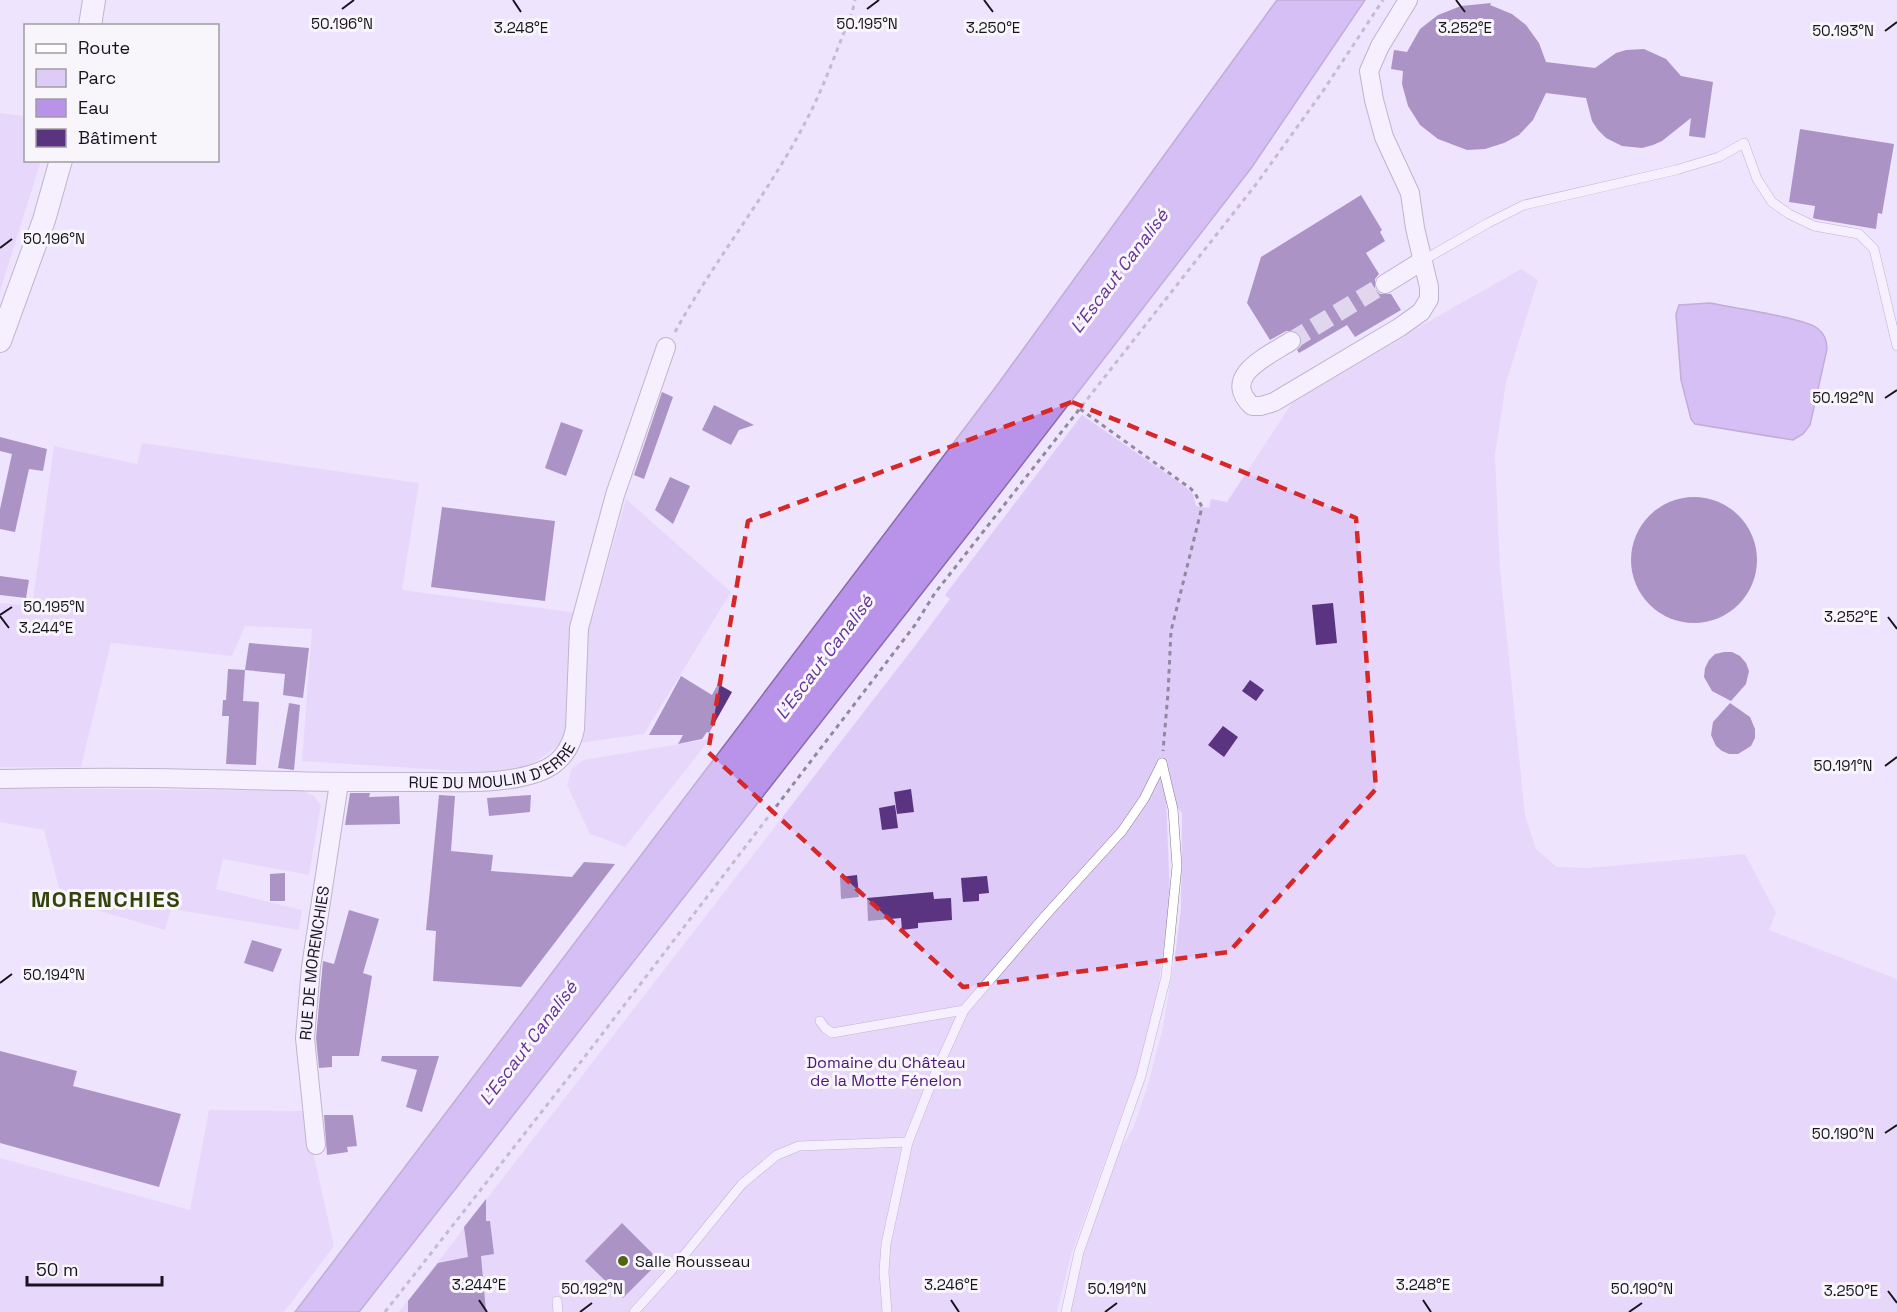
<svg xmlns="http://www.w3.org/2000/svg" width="1897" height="1312" viewBox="0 0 1897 1312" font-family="'Space Grotesk',sans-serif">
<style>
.green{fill:#decbf8}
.water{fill:#b992e9;stroke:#896cac;stroke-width:1.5}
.building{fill:#5a3381}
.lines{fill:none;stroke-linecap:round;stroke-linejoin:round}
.minor-tunnel{stroke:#cfc5dc;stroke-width:18;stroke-dasharray:18 9;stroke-linecap:butt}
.service-casing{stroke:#847a92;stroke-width:10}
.minor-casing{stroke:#847a92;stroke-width:20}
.tertiary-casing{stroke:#847a92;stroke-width:24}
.path{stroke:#91899c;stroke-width:3;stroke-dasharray:4.5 4.5;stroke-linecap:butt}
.service{stroke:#fff;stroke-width:9}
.minor{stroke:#fff;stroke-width:18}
.tertiary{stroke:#fff;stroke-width:22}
.marked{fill:none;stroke:#d62828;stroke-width:4.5;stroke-dasharray:12 8;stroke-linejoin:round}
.ticks{fill:none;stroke:#18141d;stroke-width:2}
.poi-dot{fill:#506614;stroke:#f8f6fb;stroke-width:2}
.labels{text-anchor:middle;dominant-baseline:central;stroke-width:6;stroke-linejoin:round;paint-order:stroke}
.street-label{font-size:16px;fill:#18141d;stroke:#f8f6fb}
.park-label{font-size:16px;fill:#4d147a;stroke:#f8f6fb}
.poi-label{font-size:16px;fill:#18141d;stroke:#f8f6fb;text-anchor:start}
.water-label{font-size:18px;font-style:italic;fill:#663297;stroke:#f8f6fb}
.district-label{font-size:22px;font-weight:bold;letter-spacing:1.5px;fill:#34430c;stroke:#f8f6fb}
.ticks-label{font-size:15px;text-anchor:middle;fill:#18141d;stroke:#f8f6fb;stroke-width:6;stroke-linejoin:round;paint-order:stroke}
</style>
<rect width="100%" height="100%" fill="#efe4fe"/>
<!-- green -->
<g class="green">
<polygon points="0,113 25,116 26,160 41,161 0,291"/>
<polygon points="1521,269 1538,280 1506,383 1495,455 1500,569 1525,815 1536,849 1557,867 1587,868 1745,854 1776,913 1769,930 1897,979 1897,1312 1070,1312 1083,1255 1117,1155 1134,1126 1147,1088 1163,1027 1176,949 1181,908 1182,813 1166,795 1170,899 1158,991 1142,1059 1071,1255 1057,1312 399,1312 918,642 950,599 945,595 1082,415 1183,485 1193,494 1196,506 1209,508 1211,499 1227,502 1296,397"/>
<polygon points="142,443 419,483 402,590 593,615 626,499 731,592 644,734 558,746 528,767 491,773 302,761 312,629 245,626 232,656 111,643 81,767 0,767 0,603 32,606 54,446 137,464"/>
<polygon points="710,739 625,847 590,834 567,785 572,768 583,760"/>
<polygon points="0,788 303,791 314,796 321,805 309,875 223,859 216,889 302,910 299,930 171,909 165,930 62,900 44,830 0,822"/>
<polygon points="209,1110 304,1111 334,1246 284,1312 0,1312 0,1158 190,1210"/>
</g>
<!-- water -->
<g class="water">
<polygon points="1277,0 1365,0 1252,167 977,523 359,1312 295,1312 995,388"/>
<path d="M1710 303C1729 307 1805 318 1817 328 1824 333 1827 340 1827 349L1810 425 1803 434 1793 440 1695 424 1691 419 1681 380 1676 314 1679 305Z"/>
</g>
<!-- building -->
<g class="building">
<polygon points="1491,3 1490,5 1512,14 1526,25 1539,43 1546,62 1595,68 1616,53 1626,50 1644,49 1666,59 1681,76 1713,82 1705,138 1689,136 1691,118 1662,141 1653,145 1642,148 1622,146 1606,138 1598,130 1592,121 1586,98 1546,93 1533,120 1519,135 1504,143 1485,149 1467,150 1438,139 1420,125 1408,106 1402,84 1403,71 1391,69 1394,50 1407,52 1420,29 1438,15 1461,6"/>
<polygon points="1800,129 1894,144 1882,214 1878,213 1876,229 1816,219 1813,218 1815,206 1789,202"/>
<polygon points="1361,195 1382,230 1380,232 1385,241 1366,253 1379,274 1375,279 1375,289 1380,294 1391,294 1401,310 1355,337 1347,325 1299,353 1297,350 1301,346 1302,340 1300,335 1296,331 1286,331 1270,340 1247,303 1261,257"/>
<polygon points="662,392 673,397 644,479 634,475"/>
<polygon points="714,405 754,425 739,430 731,445 702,430"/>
<polygon points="561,422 583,430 566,476 545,468"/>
<polygon points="0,437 47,449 43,471 29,469 15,532 0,529 0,509 12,454 0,451"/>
<polygon points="670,477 690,486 673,524 655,510"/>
<circle cx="1694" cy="560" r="63"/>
<polygon points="442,507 555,521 545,601 431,587"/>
<polygon points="0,576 29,580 26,598 0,595"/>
<polygon points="1333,603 1337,643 1316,645 1312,605"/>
<polygon points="249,643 309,648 303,698 283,695 285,674 245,670"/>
<polygon points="1724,652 1732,652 1740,656 1746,663 1749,671 1746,684 1731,701 1712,691 1704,677 1705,668 1709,660 1715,654"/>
<polygon points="228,669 245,670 243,701 259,702 256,765 226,764 229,716 222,716 223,700 226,700"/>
<polygon points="681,676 712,695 718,684 732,692 709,733 707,732 702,739 678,744 683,735 649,735"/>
<polygon points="1250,680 1264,690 1256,701 1242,691"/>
<polygon points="289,703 300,705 294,770 278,768"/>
<polygon points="1730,703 1750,717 1755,729 1755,738 1751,746 1738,754 1729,754 1722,751 1716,746 1711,735 1713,722"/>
<polygon points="1223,726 1238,737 1224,757 1208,745"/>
<polygon points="911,789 914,812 897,814 894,792"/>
<polygon points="350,793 370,793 369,797 399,796 400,824 345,825"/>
<polygon points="439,795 455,796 451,851 493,855 491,871 572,877 584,862 615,864 521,987 433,981 436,931 426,930"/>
<polygon points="531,795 530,812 489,816 487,798"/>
<polygon points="895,805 898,828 882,830 879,808"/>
<polygon points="285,873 285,901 270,901 270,874"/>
<polygon points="857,875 859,897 841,899 840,877"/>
<polygon points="987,876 989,893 979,894 979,901 963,902 961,878"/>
<polygon points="933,892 934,899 951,898 952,920 918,923 918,928 902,930 901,918 868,921 867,898"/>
<polygon points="349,910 379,919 363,973 372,976 359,1056 332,1056 332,1067 319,1068 316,1038 323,961 334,964"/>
<polygon points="252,940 282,949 273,972 244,963"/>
<polygon points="0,1051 77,1071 73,1086 181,1114 159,1187 0,1143"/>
<polygon points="382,1056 439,1056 422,1112 406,1107 417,1070 381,1061"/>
<polygon points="324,1115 353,1115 357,1146 347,1147 348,1152 327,1155"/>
<polygon points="486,1199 486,1221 490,1221 494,1254 481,1256 486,1312 408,1312 408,1301 438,1263 468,1257 464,1227"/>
<polygon points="622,1223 660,1261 623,1298 585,1261"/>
</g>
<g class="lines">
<!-- minor-tunnel -->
<polyline class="minor-tunnel" points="1291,341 1385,284"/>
<defs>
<g id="service">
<polyline points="1422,261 1488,223 1524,205 1676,170 1719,157 1744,143 1757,179 1772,202 1789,214 1814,226 1859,234 1874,249 1897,346"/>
<polyline points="820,1021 825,1028 832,1033 964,1010"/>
<polyline points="908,1142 935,1074 964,1010 1045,916 1122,831 1144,799 1162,763"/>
<polyline points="557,1301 558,1312"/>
<polyline points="634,1312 671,1271 742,1184 777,1155 799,1146 908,1142 886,1244 884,1272 887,1312"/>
<polyline points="1066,1312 1079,1252 1141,1076 1166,977 1177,866 1173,809 1162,763"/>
</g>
<g id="minor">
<polyline points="1385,284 1422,261"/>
<path d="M1291 341C1268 356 1220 376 1252 406H1261L1274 402 1400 327 1421 312 1429 299V287L1415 228 1410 193 1384 137 1374 100 1369 71 1380 46 1408 0"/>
<path id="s1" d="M0 779C50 778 100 777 150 778 233 779 316 783 399 782 443 781 498 787 539 772 559 765 571 749 575 729L579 628 615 495 666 347"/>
<path id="s2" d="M316 1145 305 1038 311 967 339 783"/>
</g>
<g id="tertiary">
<polyline points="90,26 94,0"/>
<polyline points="0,341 44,220 61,160"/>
</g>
</defs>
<!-- service casing -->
<use href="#service" class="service-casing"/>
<!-- minor casing -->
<use href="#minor" class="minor-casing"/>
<!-- tertiary casing -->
<use href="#tertiary" class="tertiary-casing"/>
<!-- path -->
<g class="path">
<path d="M675 332C715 259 769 193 807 119 825 85 837 48 852 13L855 0"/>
<polyline points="1080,409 1190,488 1195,493 1202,507 1171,631 1168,693 1163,751"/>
<polyline points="385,1312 583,1059 915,625 935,593 1257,183 1323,91 1383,0"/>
</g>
<!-- service -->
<use href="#service" class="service"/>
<!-- minor -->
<use href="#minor" class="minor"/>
<!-- tertiary -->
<use href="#tertiary" class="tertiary"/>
</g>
<!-- marked area -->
<path d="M0 0H1897V1312H0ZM1072 402 1356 518 1376 789 1229 952 963 987 708 752 748 521Z" fill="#efe4fe" fill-opacity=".55" fill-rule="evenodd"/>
<path class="marked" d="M1072 402 1356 518 1376 789 1229 952 963 987 708 752 748 521Z"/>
<!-- ticks -->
<path class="ticks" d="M513 0 521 12M984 0 993 12M1456 0 1465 12M342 9 354 0M867 9 879 0M1885 31 1897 22M0 248 12 239M1885 398 1897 390M0 615 12 607M0 616 9 628M1888 617 1897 629M1885 766 1897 757M0 983 12 974M1885 1133 1897 1125M1888 1291 1897 1303M479 1300 487 1312M951 1300 959 1312M1423 1300 1431 1312M580 1312 592 1303M1105 1312 1117 1303M1629 1312 1642 1303"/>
<!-- markers -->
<circle class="poi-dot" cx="623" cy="1261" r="6"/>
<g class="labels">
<!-- street labels -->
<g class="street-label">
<text stroke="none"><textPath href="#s1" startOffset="496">RUE DU MOULIN D'ERRE</textPath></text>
<text stroke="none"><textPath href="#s2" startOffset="183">RUE DE MORENCHIES</textPath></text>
</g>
<!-- park labels -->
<g class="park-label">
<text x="886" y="1062">Domaine du Château<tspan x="886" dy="18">de la Motte Fénelon</tspan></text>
</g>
<!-- poi labels -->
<g class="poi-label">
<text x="635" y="1261">Salle Rousseau</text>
</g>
<!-- water labels -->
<g class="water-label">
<text transform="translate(1119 271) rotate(-53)">L'Escaut Canalisé</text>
<text transform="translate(824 657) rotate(-53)">L'Escaut Canalisé</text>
<text transform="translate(528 1043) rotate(-53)">L'Escaut Canalisé</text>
</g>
<!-- district labels -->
<g class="district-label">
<text x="106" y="899">MORENCHIES</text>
</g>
</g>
<g class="ticks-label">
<text x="867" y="29">50.195°N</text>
<text x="342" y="29">50.196°N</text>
<text x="521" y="33">3.248°E</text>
<text x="993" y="33">3.250°E</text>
<text x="1465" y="33">3.252°E</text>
<text x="1843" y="36">50.193°N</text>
<text x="54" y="244">50.196°N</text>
<text x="1843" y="403">50.192°N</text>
<text x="54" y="612">50.195°N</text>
<text x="1851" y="622">3.252°E</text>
<text x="46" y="633">3.244°E</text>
<text x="1843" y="771">50.191°N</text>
<text x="54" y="980">50.194°N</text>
<text x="1843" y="1139">50.190°N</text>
<text x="479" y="1290">3.244°E</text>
<text x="951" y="1290">3.246°E</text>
<text x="1423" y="1290">3.248°E</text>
<text x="592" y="1294">50.192°N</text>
<text x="1117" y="1294">50.191°N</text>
<text x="1642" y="1294">50.190°N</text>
<text x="1851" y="1296">3.250°E</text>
</g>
<!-- legend -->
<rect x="24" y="24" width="195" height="138" fill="#f8f6fb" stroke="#9e9ca2" stroke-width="1.5"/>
<rect x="36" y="44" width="30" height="9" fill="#ffffff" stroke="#9e9ca2" stroke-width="1.5"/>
<text x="78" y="54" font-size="18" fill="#18141d">Route</text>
<rect x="36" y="69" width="30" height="18" fill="#decbf8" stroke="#9e9ca2" stroke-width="1.5"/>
<text x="78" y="84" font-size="18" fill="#18141d">Parc</text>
<rect x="36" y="99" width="30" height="18" fill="#b992e9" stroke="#9e9ca2" stroke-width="1.5"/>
<text x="78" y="114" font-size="18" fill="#18141d">Eau</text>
<rect x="36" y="129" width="30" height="18" fill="#5a3381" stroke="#9e9ca2" stroke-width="1.5"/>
<text x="78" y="144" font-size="18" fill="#18141d">Bâtiment</text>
<!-- scale -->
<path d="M27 1276v9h135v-9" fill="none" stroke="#18141d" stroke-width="3"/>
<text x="36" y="1276" font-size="18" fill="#18141d" stroke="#f8f6fb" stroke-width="4.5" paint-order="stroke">50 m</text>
</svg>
